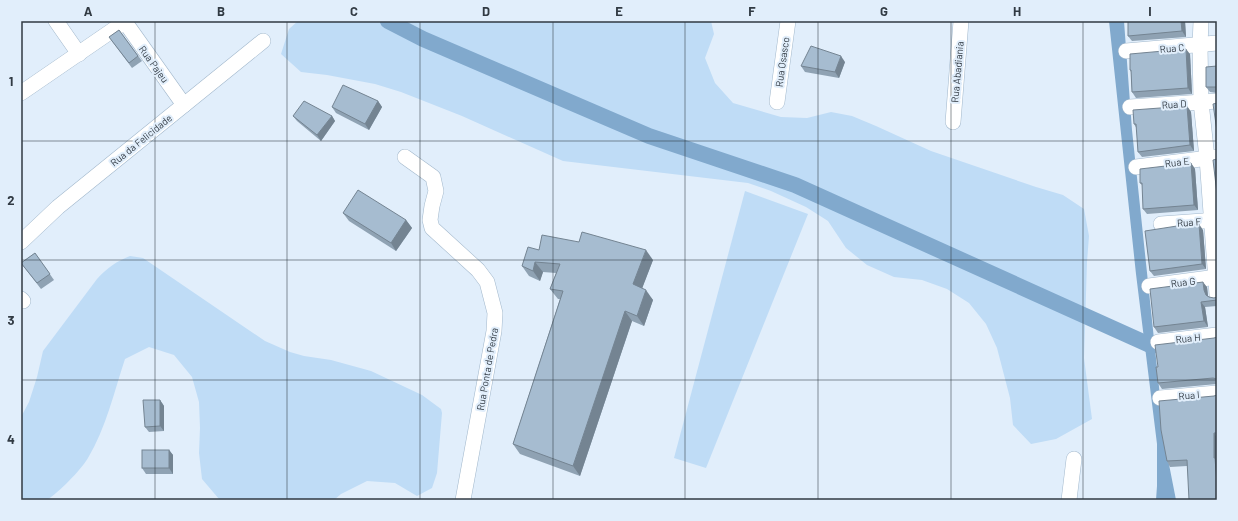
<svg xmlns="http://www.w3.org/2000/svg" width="1238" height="521" viewBox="0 0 1238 521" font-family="Barlow,sans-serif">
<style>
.green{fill:#bfdcf6}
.water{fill:#81a9cd}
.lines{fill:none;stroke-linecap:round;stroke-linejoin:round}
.canal{stroke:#81a9cd;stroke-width:16}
.minor-casing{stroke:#a2b8cc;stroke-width:16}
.minor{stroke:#fff;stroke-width:15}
.wall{fill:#8fa2b3}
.shaded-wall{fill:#748492}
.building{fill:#a6bcd0;stroke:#748492}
.grid{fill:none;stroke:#313a43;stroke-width:1;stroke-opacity:0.55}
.labels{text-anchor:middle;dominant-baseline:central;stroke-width:4;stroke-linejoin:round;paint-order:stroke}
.street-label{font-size:10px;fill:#313a43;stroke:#e1eefb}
.neatline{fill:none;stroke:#313a43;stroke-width:1.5}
.grid-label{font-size:13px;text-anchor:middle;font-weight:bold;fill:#313a43}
</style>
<rect width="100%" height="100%" fill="#e1eefb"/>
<!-- green -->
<g class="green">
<polygon points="298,21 711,21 714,34 705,58 715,83 733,103 781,117 807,118 831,112 852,116 876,126 931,151 1036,187 1063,195 1084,209 1089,236 1087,262 1084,358 1092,419 1056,439 1031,444 1013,425 1010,398 997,348 986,324 969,303 947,289 922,280 894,277 867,265 846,248 828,221 806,207 771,191 748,183 563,161 462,116 401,92 375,84 327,75 301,72 281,54 289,29"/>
<polygon points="745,191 808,214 706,468 674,458"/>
<path d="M130 256 143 258 265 341 290 352 304 356 331 360 371 371 422 395 441 409 442 413 437 473 432 488 417 496 395 483 367 481 341 494 334 500 219 499 202 479 199 453 200 428 199 402 192 377 174 355 149 347 125 359C114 392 106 428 88 458 80 471 60 491 47 500H21V417L29 402 37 377 43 351 97 279C107 268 117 261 130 256Z"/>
</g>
<!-- water -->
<polygon class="water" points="1109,21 1124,21 1132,130 1165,444 1176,500 1156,500 1157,486 1157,444 1136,274"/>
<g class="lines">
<!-- canal -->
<polyline class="canal" points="388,21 423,39 649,136 795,185 1152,346"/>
<defs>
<g id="minor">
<polyline points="56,21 79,54"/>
<polyline points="1201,21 1200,46 1201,102 1207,158 1217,295"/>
<polyline points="125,22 184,105"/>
<polyline points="1126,51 1217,43"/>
<polyline points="21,93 126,21"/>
<polyline points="777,102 788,21"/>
<polyline points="1130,107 1217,101"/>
<polyline points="953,122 961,21"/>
<polyline points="405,157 433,177 436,191 432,206 430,220 432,228 478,270 487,282 495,313 494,331 463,500"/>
<polyline points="1136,167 1217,157"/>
<polyline points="1161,224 1217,220"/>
<polyline points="21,242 58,207 263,41"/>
<polyline points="1149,286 1217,277"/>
<polyline points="21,299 23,301"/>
<polyline points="1158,342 1217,335"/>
<polyline points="1160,398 1217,393"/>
<polyline points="1069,500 1074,459"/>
</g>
</defs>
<!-- minor casing -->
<use href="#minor" class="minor-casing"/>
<!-- minor -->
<use href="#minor" class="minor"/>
</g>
<!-- wall -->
<g class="wall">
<polygon points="1128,21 1185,21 1186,37 1132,41 1128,36"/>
<polygon points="119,30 142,61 132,68 109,37"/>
<polygon points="1190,54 1192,94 1136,98 1132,92 1131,72 1130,70"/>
<polygon points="845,62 839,78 805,72 801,66"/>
<polygon points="1217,66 1217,93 1210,92 1206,87"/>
<polygon points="378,101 382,107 369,130 336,113 332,107"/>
<polygon points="1187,106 1191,112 1194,151 1142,157 1138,152 1137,129 1134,124"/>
<polygon points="293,116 332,116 335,121 321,141 297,121"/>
<polygon points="1191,163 1195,169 1198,210 1147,214 1143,209 1143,186 1140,183"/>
<polygon points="343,213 406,220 412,228 396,251 349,221"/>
<polygon points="1203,230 1206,269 1154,276 1150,271"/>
<polygon points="539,250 653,260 642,288 653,300 644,326 632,321 580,476 520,454 513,444 560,299 558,299 550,289 556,273 543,272 540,281 529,276 522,266"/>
<polygon points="35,253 54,280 41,289 21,263"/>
<polygon points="1207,287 1208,297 1214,298 1217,297 1217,306 1205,307 1208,327 1158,333 1154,327"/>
<polygon points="1217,337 1217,384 1162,389 1158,383 1158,367"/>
<polygon points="1217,395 1217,500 1187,466 1170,467 1167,461 1214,396"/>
<polygon points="160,400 164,406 164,431 149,432 145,427"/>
<polygon points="169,450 173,455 173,474 146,474 142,468"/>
</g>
<!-- shaded-wall -->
<g class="shaded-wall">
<polygon points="1181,21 1185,21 1186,37 1182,31"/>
<polygon points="1186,49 1190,54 1192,94 1188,88"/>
<polygon points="841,56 845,62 839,78 835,72"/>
<polygon points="378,101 382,107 369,130 365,124"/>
<polygon points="1187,106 1191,112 1194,151 1190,145"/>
<polygon points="332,116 335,121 321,141 317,135"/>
<polygon points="1191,163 1195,169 1198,210 1194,205"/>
<polygon points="406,220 412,228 396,251 391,243"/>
<polygon points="1199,224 1203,230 1206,269 1202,264"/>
<polygon points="646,250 653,260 640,294 633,284"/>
<polygon points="535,262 543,272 540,281 533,271"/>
<polygon points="1203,282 1207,287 1208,296 1210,300 1206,295 1204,290"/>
<polygon points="646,290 653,300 644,326 637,316"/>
<polygon points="1201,302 1205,307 1208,327 1204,321"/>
<polygon points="625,311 632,321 580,476 573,466"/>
<polygon points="160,400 164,406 164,431 160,426"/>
<polygon points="1214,433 1217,438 1217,484 1214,458"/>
<polygon points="169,450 173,455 173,474 169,468"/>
</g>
<!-- building -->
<g class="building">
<polygon points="1128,21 1181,21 1182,31 1128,36"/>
<polygon points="119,30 138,56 129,63 109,37"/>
<polygon points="811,46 841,56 835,72 801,66"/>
<polygon points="1186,49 1188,88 1132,92 1131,70 1130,70 1130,54"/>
<polygon points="1217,66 1217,87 1206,87 1206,67"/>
<polygon points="343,85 378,101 365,124 332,107"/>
<polygon points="304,101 332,116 317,135 293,116"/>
<polygon points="1217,103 1217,131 1213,104"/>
<polygon points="1187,106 1190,145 1138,152 1136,124 1134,124 1133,110"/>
<polygon points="1217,159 1217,194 1213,160"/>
<polygon points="1191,163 1194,205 1143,209 1142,183 1140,183 1140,169"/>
<polygon points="358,190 406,220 391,243 343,213"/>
<polygon points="1199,224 1202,264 1150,271 1145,231 1177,226"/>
<polygon points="582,232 646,250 633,284 646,290 637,316 625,311 573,466 513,444 563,291 550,289 560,264 535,262 533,271 522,266 528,247 539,250 542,235 579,242"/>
<polygon points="35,253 50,274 37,283 21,263"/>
<polygon points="1203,282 1204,290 1206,295 1209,297 1214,298 1217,297 1217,300 1201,302 1204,321 1154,327 1150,289"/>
<polygon points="1217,337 1217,379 1213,378 1158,383 1156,367 1158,367 1155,345 1214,338"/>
<polygon points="1217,395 1217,433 1214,433 1214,458 1215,458 1217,484 1217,500 1189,500 1187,460 1167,461 1161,430 1159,401 1214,396"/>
<polygon points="143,400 160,400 160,426 145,427"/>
<rect x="142" y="450" width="27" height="18"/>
</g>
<!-- grid -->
<path class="grid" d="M155 21V500M287 21V500M420 21V500M553 21V500M685 21V500M818 21V500M951 21V500M1083 21V500M21 141H1217M21 260H1217M21 380H1217"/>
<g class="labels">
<!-- street labels -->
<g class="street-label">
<text transform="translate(1172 48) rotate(-5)">Rua C</text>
<text transform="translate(782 62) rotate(-82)">Rua Osasco</text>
<text transform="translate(154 64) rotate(54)">Rua Pajeu</text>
<text transform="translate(957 72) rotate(-85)">Rua Abadiania</text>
<text transform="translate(1174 104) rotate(-4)">Rua D</text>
<text transform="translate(141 140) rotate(-39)">Rua da Felicidade</text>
<text transform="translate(1177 162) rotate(-7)">Rua E</text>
<text transform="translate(1189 222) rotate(-4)">Rua F</text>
<text transform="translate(1183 282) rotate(-7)">Rua G</text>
<text transform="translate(1188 338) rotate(-6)">Rua H</text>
<text transform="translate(487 369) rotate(-80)">Rua Ponta de Pedra</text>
<text transform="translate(1189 395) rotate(-5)">Rua I</text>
</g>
</g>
<!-- border -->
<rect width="1238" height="521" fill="none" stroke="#e1eefb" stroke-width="44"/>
<rect x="22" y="22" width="1194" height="477" class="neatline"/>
<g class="grid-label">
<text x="88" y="16">A</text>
<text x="221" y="16">B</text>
<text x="354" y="16">C</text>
<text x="486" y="16">D</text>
<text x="619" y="16">E</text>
<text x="752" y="16">F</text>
<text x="884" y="16">G</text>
<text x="1017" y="16">H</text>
<text x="1150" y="16">I</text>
<text x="11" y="86">1</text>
<text x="11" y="205">2</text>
<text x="11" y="325">3</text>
<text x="11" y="444">4</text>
</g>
</svg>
